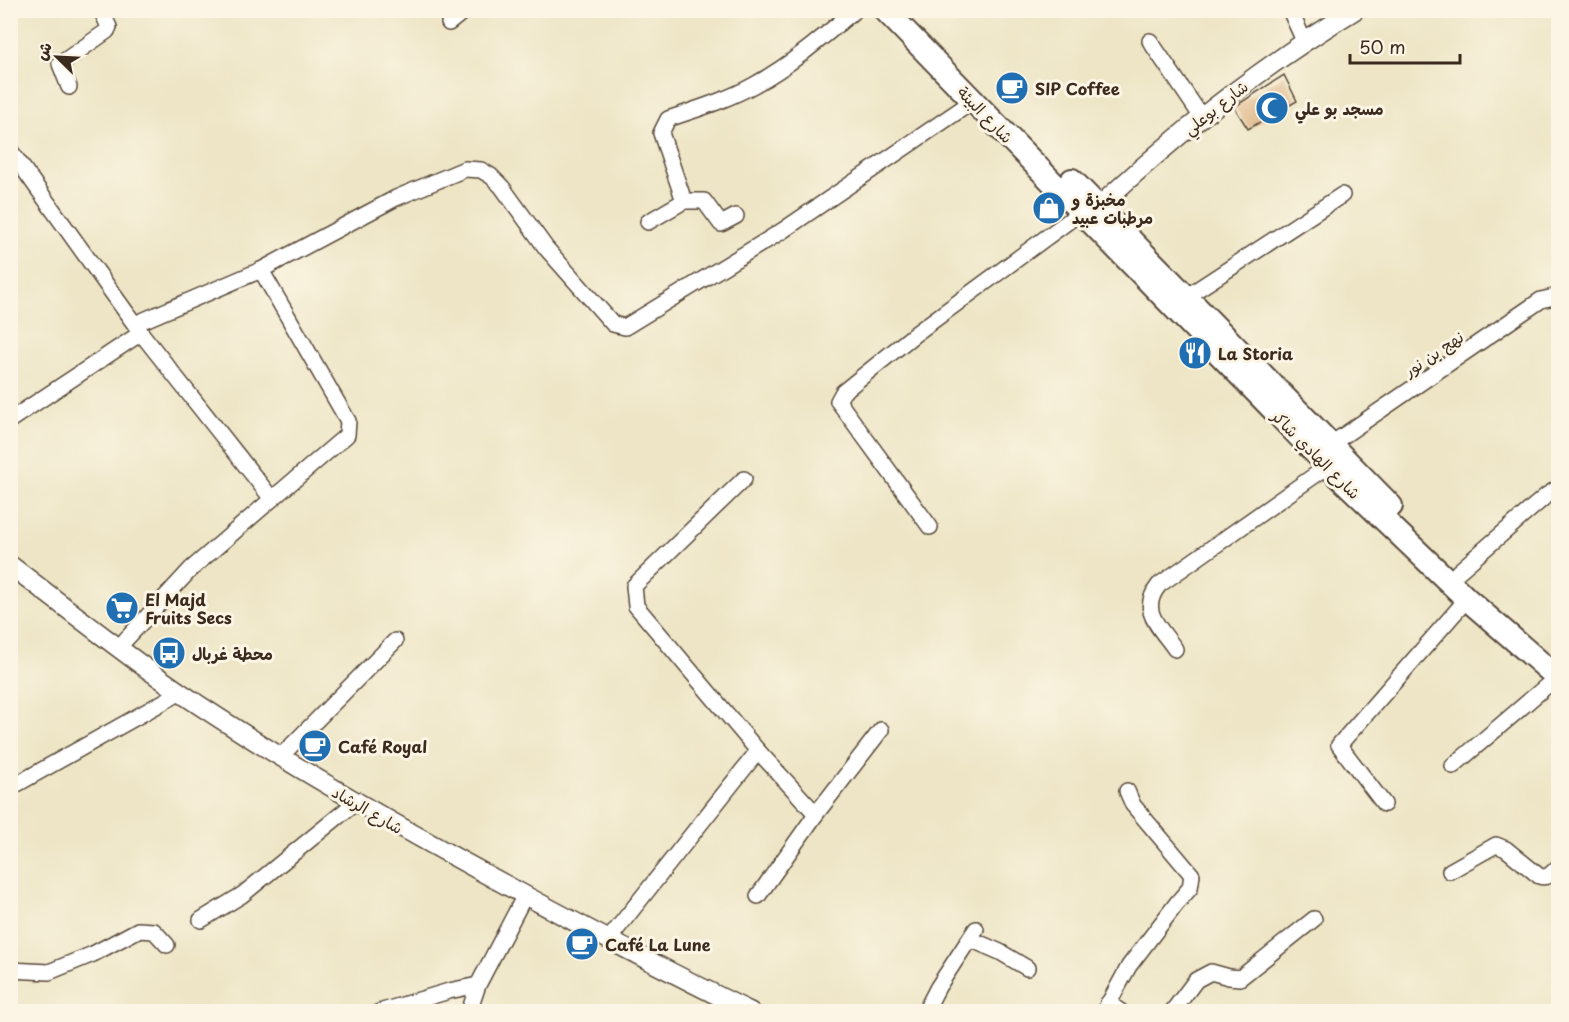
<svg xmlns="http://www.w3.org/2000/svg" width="1569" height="1022" viewBox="0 0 1569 1022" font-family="'Playpen Sans','Playpen Sans Arabic',sans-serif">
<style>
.building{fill:#ddb483}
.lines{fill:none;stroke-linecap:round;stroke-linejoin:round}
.minor-casing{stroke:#564637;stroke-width:18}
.tertiary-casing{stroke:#564637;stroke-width:21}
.primary-casing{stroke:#564637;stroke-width:26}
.minor{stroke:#fff;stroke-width:15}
.tertiary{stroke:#fff;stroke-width:18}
.primary{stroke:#fff;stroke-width:22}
.labels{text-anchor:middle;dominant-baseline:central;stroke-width:6;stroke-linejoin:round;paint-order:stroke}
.poi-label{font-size:16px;font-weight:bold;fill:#3b2a1e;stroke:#fcf5e5;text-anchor:start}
.street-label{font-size:16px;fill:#3b2a1e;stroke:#fcf5e5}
</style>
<rect width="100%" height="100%" fill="#fcf5e5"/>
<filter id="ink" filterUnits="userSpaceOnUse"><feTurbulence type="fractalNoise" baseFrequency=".0167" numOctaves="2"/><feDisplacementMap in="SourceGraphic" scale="12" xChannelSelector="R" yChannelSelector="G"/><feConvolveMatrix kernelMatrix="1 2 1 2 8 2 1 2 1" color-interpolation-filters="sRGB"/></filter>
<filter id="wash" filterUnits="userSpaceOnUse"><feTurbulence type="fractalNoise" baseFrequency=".008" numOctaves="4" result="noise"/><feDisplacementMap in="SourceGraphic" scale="24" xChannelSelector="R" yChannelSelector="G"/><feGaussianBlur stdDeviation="1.35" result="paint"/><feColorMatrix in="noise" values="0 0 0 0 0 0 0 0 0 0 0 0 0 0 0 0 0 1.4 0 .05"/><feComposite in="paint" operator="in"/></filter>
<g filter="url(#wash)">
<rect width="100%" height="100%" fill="#ede5c5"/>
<g id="blocks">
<!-- building -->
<polygon class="building" points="1284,75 1297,101 1248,129 1234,107"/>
</g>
</g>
<g filter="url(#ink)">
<use href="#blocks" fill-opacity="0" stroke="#564637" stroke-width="1.5"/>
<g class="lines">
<defs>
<g id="minor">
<polyline points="1290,10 1304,41"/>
<polyline points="449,23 465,10"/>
<polyline points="1150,41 1201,116"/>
<polyline points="69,87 60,64 107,31 109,27 101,10"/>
<polyline points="10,150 141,333 272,499 191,569 118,648"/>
<polyline points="684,201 704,201 721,224 736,216"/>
<path d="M648 222 684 201 661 133 668 119C697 109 727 100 754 85 791 65 823 37 855 10"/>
<polyline points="261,270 396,198 465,169 481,170 491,176 502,187 546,248 613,324 625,327 782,231 973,101"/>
<polyline points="1186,297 1342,195"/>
<polyline points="135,324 261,270 348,421 347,435 272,499"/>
<polyline points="10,420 141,333"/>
<polyline points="1324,449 1541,300 1558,296"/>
<polyline points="930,527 838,401 843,392 915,334 1081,212"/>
<polyline points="1458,572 1547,495 1558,488"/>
<path d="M1175 649C1160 627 1138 611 1159 585L1328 466"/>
<polyline points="758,751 816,814 881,730"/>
<polyline points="280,757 395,641"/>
<polyline points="1453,766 1557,677"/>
<polyline points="10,788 181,692"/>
<polyline points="1384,804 1339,745 1467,599"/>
<path d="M1450 871 1496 845 1506 849 1539 876C1548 879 1552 873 1558 867"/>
<polyline points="758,896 816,814"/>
<polyline points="201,920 242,895 356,802"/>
<polyline points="609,939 758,751 636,606 634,586 744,479"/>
<polyline points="970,939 1000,952 1027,968"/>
<polyline points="10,970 49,972 93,954 138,930 154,931 167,945"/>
<polyline points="1108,1003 1121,1012"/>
<polyline points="379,1012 449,991 478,985"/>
<polyline points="469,1012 478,985 525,895"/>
<polyline points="925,1012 938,987 976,929"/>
<polyline points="1104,1012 1129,966 1177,903 1190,888 1192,875 1133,805 1127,791"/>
<polyline points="1172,1012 1196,980 1211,972 1229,977 1240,978 1314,919"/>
</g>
<g id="tertiary">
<path d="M1090 215C1171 138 1259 68 1355 10"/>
<path d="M10 565C67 608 122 653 181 693 282 761 387 820 493 878 578 924 664 970 751 1012"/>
</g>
<g id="primary">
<polyline points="885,10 1328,466 1467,599 1558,678"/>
<polyline points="1072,180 1391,506"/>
</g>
</defs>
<!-- minor casing -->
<use href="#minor" class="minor-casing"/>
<!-- tertiary casing -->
<use href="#tertiary" class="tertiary-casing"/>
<!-- primary casing -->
<use href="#primary" class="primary-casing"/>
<!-- minor -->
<use href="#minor" class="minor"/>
<!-- tertiary -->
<use href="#tertiary" class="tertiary"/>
<!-- primary -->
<use href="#primary" class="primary"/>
</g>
</g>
<!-- icons -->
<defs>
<symbol id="cafe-disc" viewBox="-11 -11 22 22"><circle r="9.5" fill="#1f6fb2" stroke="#fcf5e5"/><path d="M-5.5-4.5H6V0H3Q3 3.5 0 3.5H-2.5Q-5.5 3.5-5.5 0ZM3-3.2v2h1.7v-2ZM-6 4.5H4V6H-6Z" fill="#fff"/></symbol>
<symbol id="mosque-disc" viewBox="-11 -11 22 22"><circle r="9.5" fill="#1f6fb2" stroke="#fcf5e5"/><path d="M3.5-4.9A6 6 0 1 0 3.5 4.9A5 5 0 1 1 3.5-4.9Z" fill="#fff"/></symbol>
<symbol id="shop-disc" viewBox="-11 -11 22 22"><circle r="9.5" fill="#1f6fb2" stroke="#fcf5e5"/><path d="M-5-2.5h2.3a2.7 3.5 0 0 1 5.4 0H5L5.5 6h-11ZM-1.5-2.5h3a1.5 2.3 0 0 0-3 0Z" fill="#fff"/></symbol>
<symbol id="restaurant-disc" viewBox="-11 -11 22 22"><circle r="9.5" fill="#1f6fb2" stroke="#fcf5e5"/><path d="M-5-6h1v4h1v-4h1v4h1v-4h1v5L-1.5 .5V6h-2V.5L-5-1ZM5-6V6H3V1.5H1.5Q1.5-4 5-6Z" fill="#fff"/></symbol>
<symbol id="supermarket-disc" viewBox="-11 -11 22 22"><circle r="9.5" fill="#1f6fb2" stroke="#fcf5e5"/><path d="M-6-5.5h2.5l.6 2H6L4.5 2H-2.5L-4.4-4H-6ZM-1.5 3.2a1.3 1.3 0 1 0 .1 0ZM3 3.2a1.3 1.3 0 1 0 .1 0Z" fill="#fff"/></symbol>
<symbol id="bus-disc" viewBox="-11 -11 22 22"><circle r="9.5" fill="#1f6fb2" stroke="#fcf5e5"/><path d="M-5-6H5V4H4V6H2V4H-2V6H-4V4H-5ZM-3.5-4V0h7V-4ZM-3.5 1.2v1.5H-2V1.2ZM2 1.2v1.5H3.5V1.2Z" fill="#fff"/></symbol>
</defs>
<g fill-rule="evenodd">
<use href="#cafe-disc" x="993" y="69" width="38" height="38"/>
<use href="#mosque-disc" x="1253" y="89" width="38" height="38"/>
<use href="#shop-disc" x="1030" y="189" width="38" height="38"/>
<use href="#restaurant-disc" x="1176" y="334" width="38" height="38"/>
<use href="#supermarket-disc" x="103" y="589" width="38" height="38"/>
<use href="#bus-disc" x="150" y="634" width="38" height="38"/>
<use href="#cafe-disc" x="296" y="727" width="38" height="38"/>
<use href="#cafe-disc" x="563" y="925" width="38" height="38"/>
</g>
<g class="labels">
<!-- poi labels -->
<g class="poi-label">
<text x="1035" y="88">SIP Coffee</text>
<text x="1295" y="108">مسجد بو علي</text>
<text x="1072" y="199">مخبزة و<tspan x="1072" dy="18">مرطبات عبيد</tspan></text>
<text x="1218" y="353">La Storia</text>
<text x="145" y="599">El Majd<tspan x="145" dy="18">Fruits Secs</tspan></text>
<text x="192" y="653">محطة غربال</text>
<text x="338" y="746">Café Royal</text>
<text x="605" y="944">Café La Lune</text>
</g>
<!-- street labels -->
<g class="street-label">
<text transform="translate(1215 107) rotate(-38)">شارع بوعلي</text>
<text transform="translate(986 114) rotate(46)">شارع البيئة</text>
<text transform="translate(1433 353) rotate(-34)">نهج بن نور</text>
<text transform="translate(1317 454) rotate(45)">شارع الهادي شاكر</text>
<text transform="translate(368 809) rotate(30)">شارع الرشاد</text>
</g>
</g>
<!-- margin -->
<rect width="1569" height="1022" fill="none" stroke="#fcf5e5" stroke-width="36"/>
<!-- north arrow -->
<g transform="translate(57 57) rotate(294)" stroke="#fcf5e5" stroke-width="4.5" paint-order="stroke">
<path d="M0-4.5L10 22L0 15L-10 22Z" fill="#3b2a1e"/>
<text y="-9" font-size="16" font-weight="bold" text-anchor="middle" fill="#3b2a1e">ش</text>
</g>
<!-- scale -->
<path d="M1350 54v9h110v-9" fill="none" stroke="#3b2a1e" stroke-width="3"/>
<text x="1359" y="54" font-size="18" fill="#3b2a1e" stroke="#fcf5e5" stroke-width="4.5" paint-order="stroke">50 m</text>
</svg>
